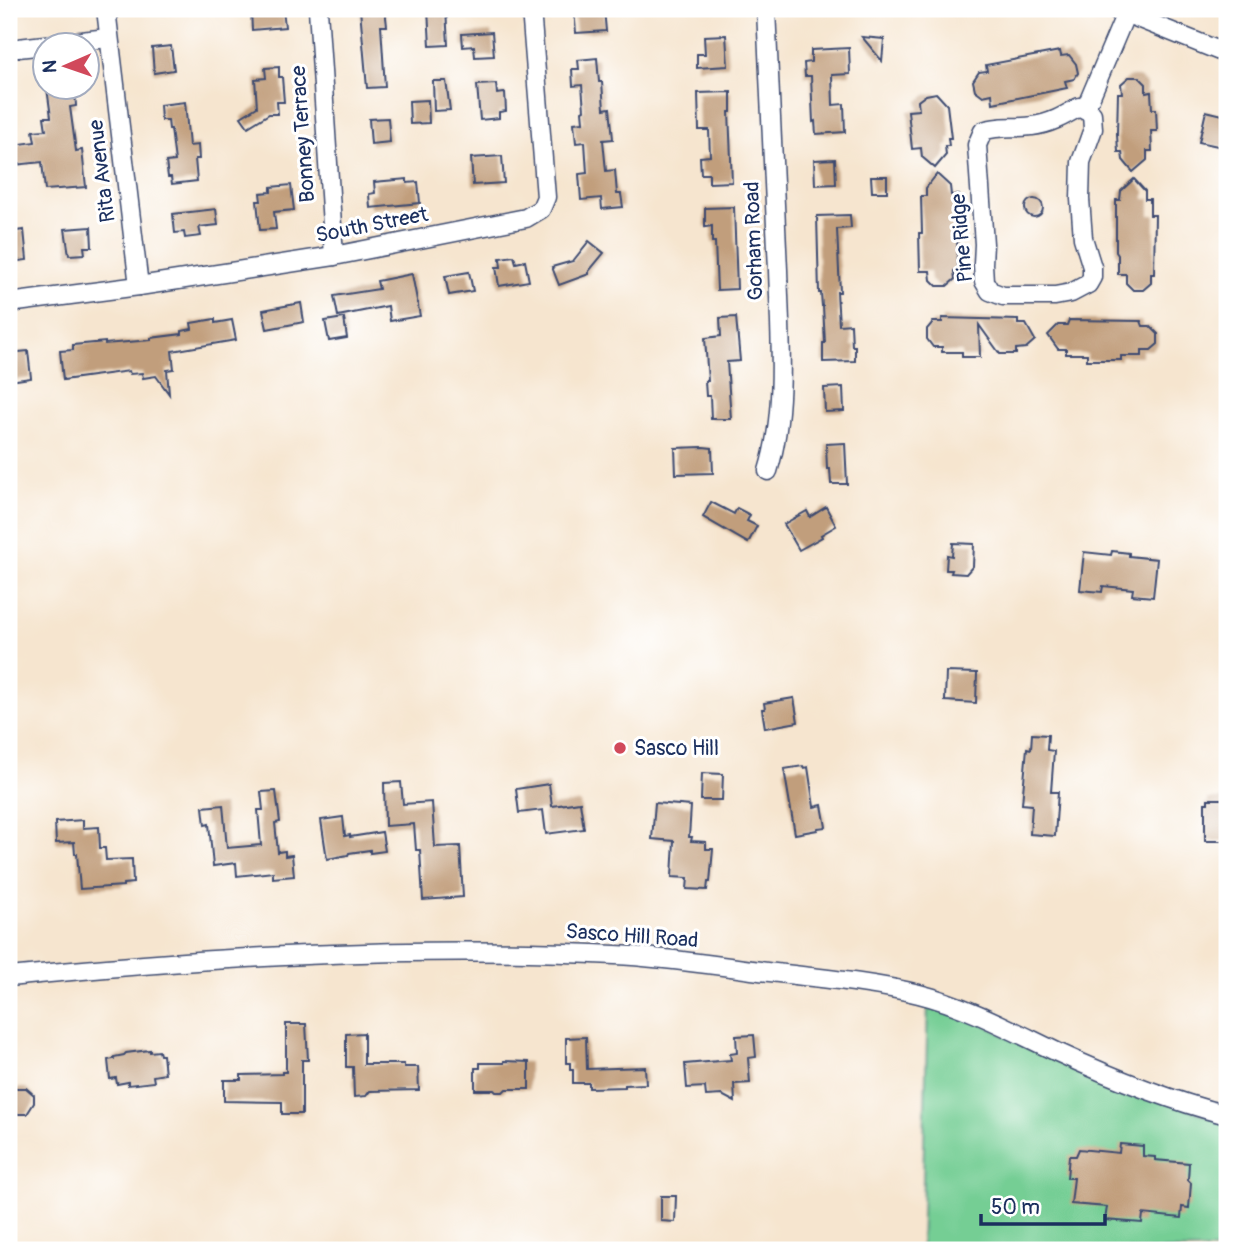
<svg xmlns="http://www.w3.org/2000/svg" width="1236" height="1259" viewBox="0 0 1236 1259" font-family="Pangolin,sans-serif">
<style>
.green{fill:#75ce94;stroke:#487e79;stroke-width:2}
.building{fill:#c19e7b}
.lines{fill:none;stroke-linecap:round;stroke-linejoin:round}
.minor-casing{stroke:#3c4a6f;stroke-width:21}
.minor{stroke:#fff;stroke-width:18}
.poi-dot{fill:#d1495b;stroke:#fff;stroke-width:2.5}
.labels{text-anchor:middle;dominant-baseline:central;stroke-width:6;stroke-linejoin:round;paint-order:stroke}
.street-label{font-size:21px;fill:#1b2f5e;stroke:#fff}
.poi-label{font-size:21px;fill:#1b2f5e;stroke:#fff;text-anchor:start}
</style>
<rect width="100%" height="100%" fill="#fff"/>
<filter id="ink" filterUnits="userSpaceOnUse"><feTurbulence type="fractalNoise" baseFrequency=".0143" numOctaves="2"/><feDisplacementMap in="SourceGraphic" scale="14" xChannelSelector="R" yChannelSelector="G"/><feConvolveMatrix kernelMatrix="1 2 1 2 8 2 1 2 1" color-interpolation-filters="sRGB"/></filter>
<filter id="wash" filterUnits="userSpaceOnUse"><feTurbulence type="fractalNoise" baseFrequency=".00686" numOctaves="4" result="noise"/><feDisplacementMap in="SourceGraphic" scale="28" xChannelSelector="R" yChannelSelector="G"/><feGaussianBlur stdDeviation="1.57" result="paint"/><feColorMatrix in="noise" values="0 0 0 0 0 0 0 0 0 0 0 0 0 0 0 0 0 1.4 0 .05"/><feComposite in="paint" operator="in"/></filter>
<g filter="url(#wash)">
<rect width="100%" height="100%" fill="#f6e5cf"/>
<!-- green -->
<polygon class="green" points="928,1002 968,1015 1022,1045 1126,1092 1161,1099 1227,1123 1227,1250 921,1250"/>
<g id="blocks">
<!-- building -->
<g class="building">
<polygon points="251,9 283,9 285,27 252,30"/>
<polygon points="360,9 385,9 387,26 381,26 385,87 367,88"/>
<polygon points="428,9 446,9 448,45 430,46"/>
<polygon points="574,9 604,9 606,31 576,33"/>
<polygon points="492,32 494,56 475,57 474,46 463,47 462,34"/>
<polygon points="726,35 728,66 697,68 697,54 705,54 704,36"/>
<polygon points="862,37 884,39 882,61"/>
<polygon points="171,46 174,70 154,73 152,48"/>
<polygon points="849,48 850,74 832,75 833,105 844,104 845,132 816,134 815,121 813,122 811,76 805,76 804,63 811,62 811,50"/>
<polygon points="1060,51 1061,56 1069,55 1076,64 1078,73 1074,79 1065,81 1067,88 993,103 992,94 983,96 975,90 973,81 979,72 987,71 986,65"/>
<polygon points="597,58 599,82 602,82 604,109 610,108 613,139 603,140 606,171 615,170 617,194 621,194 623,207 602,209 601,198 581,200 579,174 587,173 585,142 576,143 574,123 583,122 582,111 584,110 582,85 573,86 572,69 579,69 578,60"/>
<polygon points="279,67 279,77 282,77 284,102 277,102 278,114 269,114 248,127 241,117 257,107 255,79 266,78 265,68"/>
<polygon points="1129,77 1139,77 1146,84 1146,93 1151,92 1152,109 1156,109 1157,131 1151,131 1152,151 1147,151 1147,160 1133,172 1123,160 1122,152 1118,152 1117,134 1118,93 1122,93 1121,84"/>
<polygon points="433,81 446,81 450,110 434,111"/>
<polygon points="496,84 497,94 505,93 506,111 499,112 499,118 480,120 477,85"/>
<polygon points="47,88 68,88 68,92 75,92 76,106 70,107 76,151 82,150 86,187 45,190 42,162 15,165 13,145 35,142 33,131 46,130 44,117 51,117"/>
<polygon points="731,92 731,112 729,112 732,182 709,183 709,174 701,174 700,157 710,156 709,130 699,130 698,93"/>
<polygon points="936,93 947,105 951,138 948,138 949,146 945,146 946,155 935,168 922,157 921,148 912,149 908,111 919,110 918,101 926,95"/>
<polygon points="428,100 429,123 410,124 409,101"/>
<polygon points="185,102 189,146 198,145 199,159 195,159 197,181 172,184 171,177 168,177 166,162 175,161 171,129 169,129 168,120 161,120 160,105"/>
<polygon points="1206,111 1227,116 1227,148 1199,142"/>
<polygon points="388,118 390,142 371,144 369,119"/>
<polygon points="502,156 504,183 473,185 471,158"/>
<polygon points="835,159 836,184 815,185 814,160"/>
<polygon points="937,174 950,186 951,195 959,195 961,233 957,233 958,269 954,271 955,279 947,286 937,286 931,280 930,271 920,271 919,233 922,233 921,196 926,196 926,188"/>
<polygon points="871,176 887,176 887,192 872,192"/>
<polygon points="407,179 407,183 418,182 420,203 370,208 369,194 375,193 374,182"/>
<polygon points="1134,179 1145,191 1145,199 1150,199 1150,215 1155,215 1154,274 1151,274 1151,283 1143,290 1133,290 1126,283 1126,274 1118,274 1118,255 1116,252 1116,200 1120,200 1121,191"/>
<polygon points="291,185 294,210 274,212 276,229 260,230 257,201 261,201 260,193 271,192 271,187"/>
<circle cx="1034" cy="208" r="9"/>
<polygon points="734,207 737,289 717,290 715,242 712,242 712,226 705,227 705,208"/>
<polygon points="216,209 218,225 199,227 201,236 185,238 184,232 175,233 173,214"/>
<polygon points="850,215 851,228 837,229 840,292 837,292 839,325 851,324 852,346 855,346 855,361 823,362 823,343 825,343 823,306 822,306 821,293 819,293 817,216"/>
<polygon points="91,227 92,247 84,247 85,254 69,255 65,229"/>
<polygon points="24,230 27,260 11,262 10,254 9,254 9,232"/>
<polygon points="589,241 604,253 589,271 589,274 559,285 552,267 573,261"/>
<polygon points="514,256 516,263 525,261 529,281 499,286 496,267 501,267 500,258"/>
<polygon points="469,272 473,291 449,295 445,276"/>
<polygon points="412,274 420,316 390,321 388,306 338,316 334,296 379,289 377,281"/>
<polygon points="301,303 304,322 267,329 263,310"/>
<polygon points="736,317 740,361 727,362 731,419 711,419 710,396 706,396 705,381 708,381 705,338 721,336 720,318"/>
<polygon points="344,318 347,338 329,341 325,321"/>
<polygon points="942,318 1018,320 1018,324 1026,324 1035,340 1026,348 1016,349 1016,354 1000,354 979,325 980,357 962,357 962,352 942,352 942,347 933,347 927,339 927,329 933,322 942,322"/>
<polygon points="215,319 215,323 232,320 236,340 172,351 174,369 167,370 169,394 156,376 143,378 142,373 130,374 129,371 63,380 60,351 73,350 73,345 105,342 105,344 151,340 151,338 182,334 182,331 192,329 191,323"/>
<polygon points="1069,320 1141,321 1143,326 1150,326 1158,334 1158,344 1151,350 1142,350 1142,356 1121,356 1121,360 1087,360 1087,354 1066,354 1066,349 1058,349 1048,335 1058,325 1067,325"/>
<polygon points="28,351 31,378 9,381 9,353"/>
<polygon points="843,387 844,411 825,412 824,388"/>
<polygon points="845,443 847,484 831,484 830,469 827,469 826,444"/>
<polygon points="703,447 712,448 713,473 676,474 675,448"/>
<polygon points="711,502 734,514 737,508 750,515 747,521 757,526 748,543 703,517"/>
<polygon points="826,507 836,526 821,535 822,537 799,550 784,524 807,511 810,517"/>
<polygon points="953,543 974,544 973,566 966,574 951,573 952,570 946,570 947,555 952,556"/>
<polygon points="1112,551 1129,553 1129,556 1157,559 1153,597 1132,595 1133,589 1103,586 1102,592 1080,590 1084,552 1111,555"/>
<polygon points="946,672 977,673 976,703 945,701"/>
<polygon points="794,698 798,722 765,728 762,709 765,709 764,703"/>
<polygon points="1032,734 1048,735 1047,750 1054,751 1051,792 1058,792 1055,836 1030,834 1032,805 1022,804 1027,748 1031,749"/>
<polygon points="803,766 804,768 808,767 814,807 822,805 826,827 818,828 817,830 795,834 784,769"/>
<polygon points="702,773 723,774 722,800 701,800"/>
<polygon points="401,782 403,804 432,802 435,847 460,846 463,897 423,900 420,850 416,850 414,824 385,826 384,783"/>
<polygon points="549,784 552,806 580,802 584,829 546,834 543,810 519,813 516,789"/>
<polygon points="276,791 280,822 275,823 278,852 285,851 285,856 292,855 294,876 273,878 273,872 237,876 236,863 213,866 209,824 205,825 203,807 223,805 227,848 261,845 258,810 263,810 261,792"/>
<polygon points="1208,799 1225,799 1225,803 1227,803 1227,841 1205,841 1205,803 1208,803"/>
<polygon points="655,803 691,806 689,837 692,837 691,841 706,842 706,849 713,849 710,882 708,882 707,890 687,889 688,878 672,877 674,841 652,839"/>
<polygon points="343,817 345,836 350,835 350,837 382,832 385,851 370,853 370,850 349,853 348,855 327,859 321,820"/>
<polygon points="83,820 83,828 99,827 100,848 105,848 106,860 132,859 133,883 123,884 123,886 80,889 77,854 75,854 74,842 56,843 55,822"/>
<polygon points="286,1024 306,1024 308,1060 302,1060 302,1114 282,1114 282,1102 224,1101 224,1080 241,1080 241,1075 282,1074 282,1072 286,1072"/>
<polygon points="364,1033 364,1064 404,1064 404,1067 418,1067 419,1090 370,1091 366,1096 354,1097 353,1067 346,1067 346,1034"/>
<polygon points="754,1035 756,1057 748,1058 750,1083 734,1084 735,1102 722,1095 706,1096 705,1087 687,1088 685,1064 731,1060 730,1054 737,1053 736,1036"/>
<polygon points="586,1037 587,1069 645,1067 646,1084 625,1085 625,1087 589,1088 589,1083 573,1083 573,1070 570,1070 570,1063 566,1063 566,1038"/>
<polygon points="150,1050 150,1052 159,1051 160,1055 163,1055 165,1074 153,1076 154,1082 128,1085 128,1082 117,1084 116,1078 110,1079 108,1060 114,1059 114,1057 124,1055 126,1053"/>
<polygon points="504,1061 529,1062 529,1089 506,1089 503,1092 496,1092 494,1090 475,1090 475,1068 480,1068 480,1063 504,1063"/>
<polygon points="9,1088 26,1088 34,1095 34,1103 27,1114 9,1114"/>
<polygon points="1120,1144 1143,1146 1143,1156 1155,1157 1155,1160 1189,1163 1188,1180 1191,1183 1189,1208 1182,1207 1181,1218 1143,1214 1142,1223 1105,1220 1107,1207 1071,1204 1074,1178 1067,1178 1069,1156 1076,1156 1079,1149 1119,1153"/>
<polygon points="661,1196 676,1196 675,1222 661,1221"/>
</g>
</g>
</g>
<g filter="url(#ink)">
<use href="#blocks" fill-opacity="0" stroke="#3c4a6f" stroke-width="2"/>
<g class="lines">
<defs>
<g id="minor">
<polyline points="106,9 139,286"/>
<polyline points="318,9 334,256"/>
<path d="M766 9C770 96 774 183 778 270 780 333 787 410 768 471"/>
<polyline points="1115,9 1227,54"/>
<polyline points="9,49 108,38"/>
<path d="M1079 107 1092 114 1093 129 1081 162 1080 199 1083 238 1092 267V277L1088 284 1071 293 1055 296H1003L990 291 984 281 983 264 984 244 977 145 983 131C999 125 1015 129 1032 126 1050 124 1064 116 1079 107Z"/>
<polyline points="1085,110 1126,13"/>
<polyline points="9,303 139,286 334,256 526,218 541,209 546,197 531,9"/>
<path d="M9 977C210 957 413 945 615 955 661 957 706 964 752 970 807 977 865 981 919 994 967 1006 1013 1031 1057 1052 1113 1078 1168 1100 1227 1115"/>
</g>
</defs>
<!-- minor casing -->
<use href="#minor" class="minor-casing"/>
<!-- minor -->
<use href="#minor" class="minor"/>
</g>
</g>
<!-- markers -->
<circle class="poi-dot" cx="620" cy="748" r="7"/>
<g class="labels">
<!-- street labels -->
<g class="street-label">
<text transform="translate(303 134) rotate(-94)">Bonney Terrace</text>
<text transform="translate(102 171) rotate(-97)">Rita Avenue</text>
<text transform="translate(372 225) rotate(-11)">South Street</text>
<text transform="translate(962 238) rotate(-95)">Pine Ridge</text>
<text transform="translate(754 241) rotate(-92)">Gorham Road</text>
<text transform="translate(632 936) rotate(4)">Sasco Hill Road</text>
</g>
<!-- poi labels -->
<g class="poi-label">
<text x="634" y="748">Sasco Hill</text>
</g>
</g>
<!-- margin -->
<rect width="1236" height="1259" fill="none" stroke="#fff" stroke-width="35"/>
<!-- north arrow -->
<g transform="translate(66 66) rotate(268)"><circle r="33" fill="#ffffff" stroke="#a4acbf" stroke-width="2"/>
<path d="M0-5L12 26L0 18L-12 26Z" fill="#d1495b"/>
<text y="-10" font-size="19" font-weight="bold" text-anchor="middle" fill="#1b2f5e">N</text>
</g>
<!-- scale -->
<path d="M981 1214v10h124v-10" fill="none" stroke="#1b2f5e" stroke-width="3.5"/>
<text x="991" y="1214" font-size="21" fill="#1b2f5e" stroke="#ffffff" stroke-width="5" paint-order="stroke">50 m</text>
</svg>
